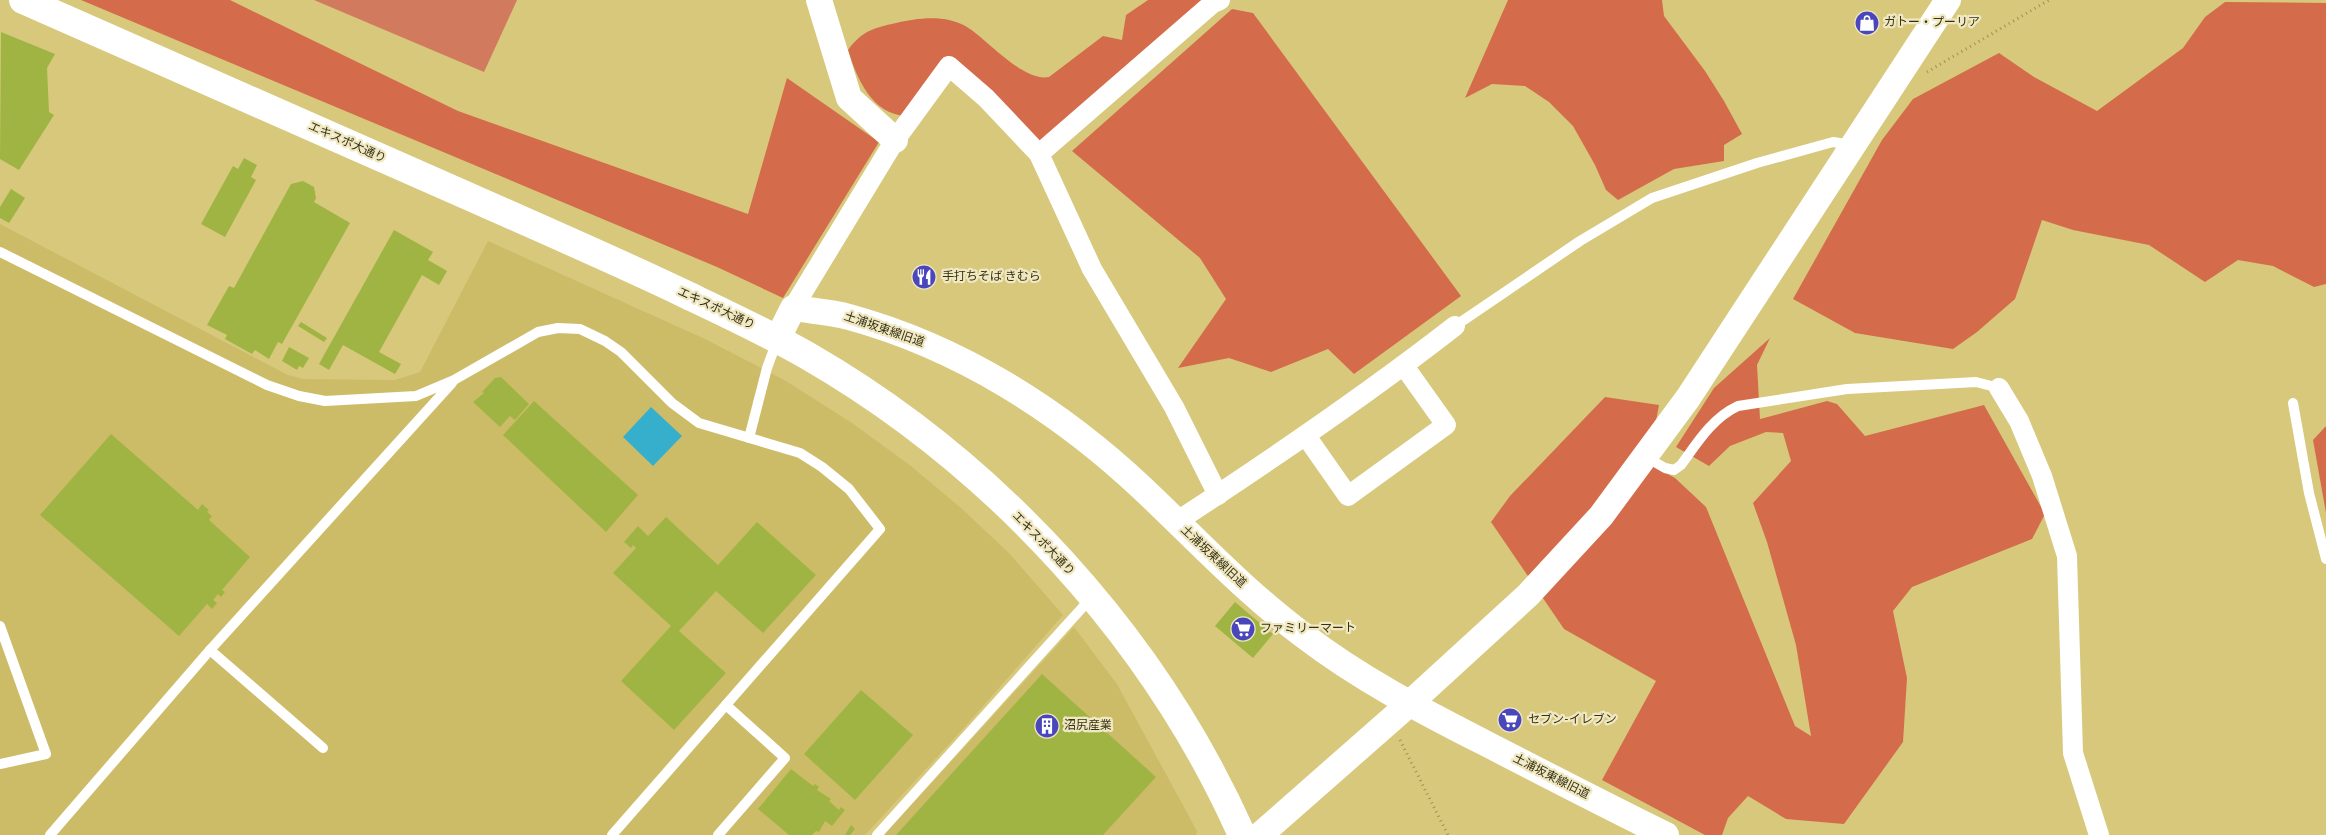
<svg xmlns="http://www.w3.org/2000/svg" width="2326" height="835" viewBox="0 0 2326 835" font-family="Overpass,'Noto Sans JP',sans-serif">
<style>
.built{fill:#cdbc67}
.green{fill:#d17a5e}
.forest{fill:#d46c4b}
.water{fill:#36afcc}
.building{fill:#a0b443}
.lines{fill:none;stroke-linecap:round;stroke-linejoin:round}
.path{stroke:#9d9155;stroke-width:3;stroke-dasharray:1 4;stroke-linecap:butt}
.service{stroke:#fff;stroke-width:10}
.minor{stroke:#fff;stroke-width:20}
.tertiary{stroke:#fff;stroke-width:26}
.secondary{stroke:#fff;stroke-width:28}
.labels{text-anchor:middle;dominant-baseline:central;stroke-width:4.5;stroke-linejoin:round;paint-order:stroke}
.poi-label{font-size:12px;fill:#373111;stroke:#f0e8c3;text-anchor:start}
.street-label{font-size:12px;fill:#373111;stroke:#f0e8c3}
</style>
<rect width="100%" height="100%" fill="#d7c87c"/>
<!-- built -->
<g class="built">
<polygon points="0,224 288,375 303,379 395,380 420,372 488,241 705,339 786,381 852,423 911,466 961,508 1010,554 1063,615 964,728 865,835 0,835"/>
<polygon points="1074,627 1117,684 1197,831 1196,835 884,835"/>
</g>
<!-- green -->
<polygon class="green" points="314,0 517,0 484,72"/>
<!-- forest -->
<g class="forest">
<polygon points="81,0 230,0 458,111 748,214 787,78 879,142 783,298 717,267"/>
<path d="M1148 0H1207L1045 141H1037L948 57 906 116C872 114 857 79 848 50 862 31 873 28 896 23 917 18 946 14 967 27 988 40 1023 82 1049 77L1103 36 1122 40 1126 15Z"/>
<polygon points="1508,0 1662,0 1664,16 1705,71 1724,101 1742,134 1724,145 1724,161 1674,169 1618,200 1606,190 1595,165 1573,126 1549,102 1525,86 1492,84 1465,98"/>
<polygon points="2225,2 2326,3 2326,284 2314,287 2273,266 2238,260 2205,282 2149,245 2073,230 2042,220 2015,299 1977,332 1953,349 1855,333 1793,299 1882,140 1913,99 1999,53 2034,77 2097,111 2183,48 2205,17"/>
<polygon points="1232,9 1253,13 1461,296 1354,374 1328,349 1271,372 1229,358 1178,368 1226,299 1200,258 1072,151"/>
<polygon points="1770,338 1757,365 1760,419 1827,401 1837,404 1865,436 1984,405 2045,514 2032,539 1912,587 1893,611 1907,678 1903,742 1844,824 1786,819 1748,796 1728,818 1722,835 1705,835 1602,780 1656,681 1564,629 1491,522 1510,496 1605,397 1659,405 1656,421 1633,455 1675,478 1706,507 1795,726 1811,736 1796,645 1767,542 1753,503 1791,461 1783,433 1766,432 1730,446 1709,466 1676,447 1714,388"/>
<polygon points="2326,426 2326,513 2313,440"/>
</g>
<!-- water -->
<polygon class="water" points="651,407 682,436 653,466 623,437"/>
<!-- building -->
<g class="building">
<polygon points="1,32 55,54 47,68 49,112 54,115 19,170 0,159"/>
<polygon points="244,158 257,165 251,177 256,180 225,237 201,224 233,166 238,169"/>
<polygon points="303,181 314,187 316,198 314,202 350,223 282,344 278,342 269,359 255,350 252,354 225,339 227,335 207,325 229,286 234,288 291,184"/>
<polygon points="11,189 25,198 9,223 0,218 0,207"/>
<polygon points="394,230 433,252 428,260 447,271 439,285 422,275 379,352 401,364 395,374 343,345 329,370 319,364"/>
<polygon points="301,322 327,338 324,342 298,326"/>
<polygon points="289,347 309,358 303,368 299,366 297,370 282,361"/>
<polygon points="501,377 529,404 515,420 510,416 500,427 473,402 484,393 482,392 495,378"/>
<polygon points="534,401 638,495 606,532 503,435"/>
<polygon points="111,434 198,510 202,504 209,510 207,512 212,516 209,520 250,557 222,590 225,592 221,597 218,594 213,600 217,603 212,609 207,604 179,636 40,515"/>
<polygon points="666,517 718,565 757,522 816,575 763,633 716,591 679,631 726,673 674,730 621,681 671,626 613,573 636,548 633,545 631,548 624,542 638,526 648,536"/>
<polygon points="1235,602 1273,634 1253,658 1215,626"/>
<polygon points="1042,674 1156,777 1103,835 896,835"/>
<polygon points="861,690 913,735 855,800 804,754"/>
<polygon points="791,769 813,786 815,784 819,787 817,790 831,799 829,801 839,810 841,807 845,810 832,826 825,821 819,832 816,831 812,835 789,835 758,809"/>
<polygon points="851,825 855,829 850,835 845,835"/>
</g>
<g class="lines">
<!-- path -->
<g class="path">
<polyline points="1927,72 2049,0"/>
<polyline points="1400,740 1448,835"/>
</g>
<!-- service -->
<g class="service">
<polyline points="0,252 267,385 299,396 325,401 416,396 454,380 538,332 558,328 580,329 605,341 621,352 672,403 699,423 800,453 822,467 849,489 880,529 612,835"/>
<polyline points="1455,326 1580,241 1652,198 1757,163 1833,142 1852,145"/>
<polyline points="2293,403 2309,493 2326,559"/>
<polyline points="749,438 767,368 777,341"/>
<path d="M1646 457 1665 468 1674 470 1681 465C1697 443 1712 418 1738 406L1847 389 1976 382 1999 388"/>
<polyline points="0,626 46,754 0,764"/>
<polyline points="210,650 323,748"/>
<polyline points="50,835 210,650 452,383"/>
<polyline points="718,835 785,758 726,705"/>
<polyline points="877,835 1091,598"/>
</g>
<!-- minor -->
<g class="minor">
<polyline points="1039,154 1213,3 1220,0"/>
<polyline points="793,308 895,140 949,66 986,98 1039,154 1092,269 1174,407 1218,495"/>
<polyline points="1999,388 2019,421 2042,476 2067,556 2073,753 2099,835"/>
<polyline points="1306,436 1348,496 1446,425 1404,366"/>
<path d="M1176 522C1271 460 1365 396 1455 326"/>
</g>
<!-- tertiary -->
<g class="tertiary">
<polyline points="819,0 849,98 895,140"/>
<path d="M778 338 793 308C812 311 831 312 849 317 959 347 1059 410 1142 488 1195 538 1244 591 1303 635 1359 678 1422 711 1485 743 1545 774 1605 805 1666 835"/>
<polyline points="1260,835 1409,704 1528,595 1601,516 1688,398 1948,0"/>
</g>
<!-- secondary -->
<path class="secondary" d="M23 0C172 66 321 131 470 197 542 229 614 260 685 294 727 314 768 333 808 356 995 464 1154 637 1242 835"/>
</g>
<!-- icons -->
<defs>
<symbol id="shop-disc" viewBox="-11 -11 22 22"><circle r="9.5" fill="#4a47bd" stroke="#f0e8c3"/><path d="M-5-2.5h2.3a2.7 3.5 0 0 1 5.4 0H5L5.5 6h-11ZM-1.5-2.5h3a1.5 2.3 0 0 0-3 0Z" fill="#fff"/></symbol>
<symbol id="restaurant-disc" viewBox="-11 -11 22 22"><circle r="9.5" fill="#4a47bd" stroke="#f0e8c3"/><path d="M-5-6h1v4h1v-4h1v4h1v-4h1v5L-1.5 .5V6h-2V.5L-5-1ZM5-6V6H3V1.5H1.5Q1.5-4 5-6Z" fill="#fff"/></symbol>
<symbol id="supermarket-disc" viewBox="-11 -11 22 22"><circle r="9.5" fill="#4a47bd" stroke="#f0e8c3"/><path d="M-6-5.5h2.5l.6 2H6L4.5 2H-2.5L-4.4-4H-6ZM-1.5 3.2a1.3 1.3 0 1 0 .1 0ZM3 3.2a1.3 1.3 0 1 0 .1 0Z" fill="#fff"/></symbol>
<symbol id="building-disc" viewBox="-11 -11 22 22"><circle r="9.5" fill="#4a47bd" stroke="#f0e8c3"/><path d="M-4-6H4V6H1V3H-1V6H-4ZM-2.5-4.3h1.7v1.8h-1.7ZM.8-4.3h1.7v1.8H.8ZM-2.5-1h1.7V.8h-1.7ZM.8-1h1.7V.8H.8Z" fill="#fff"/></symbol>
</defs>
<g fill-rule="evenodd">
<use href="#shop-disc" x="1853" y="9" width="28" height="28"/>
<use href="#restaurant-disc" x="910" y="263" width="28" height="28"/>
<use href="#supermarket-disc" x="1229" y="615" width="28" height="28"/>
<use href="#supermarket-disc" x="1496" y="706" width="28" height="28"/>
<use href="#building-disc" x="1033" y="712" width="28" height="28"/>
</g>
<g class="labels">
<!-- poi labels -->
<g class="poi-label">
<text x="1884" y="23">ガトー・プーリア</text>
<text x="942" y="277">手打ちそば きむら</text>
<text x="1260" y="629">ファミリーマート</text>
<text x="1528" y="720">セブン-イレブン</text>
<text x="1064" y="726">沼尻産業</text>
</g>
<!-- street labels -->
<g class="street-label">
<text transform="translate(347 143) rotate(24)">エキスポ大通り</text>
<text transform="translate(716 309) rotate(25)">エキスポ大通り</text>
<text transform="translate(884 330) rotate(19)">土浦坂東線旧道</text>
<text transform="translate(1043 544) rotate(46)">エキスポ大通り</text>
<text transform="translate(1213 557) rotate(43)">土浦坂東線旧道</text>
<text transform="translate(1551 777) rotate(27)">土浦坂東線旧道</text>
</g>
</g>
</svg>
